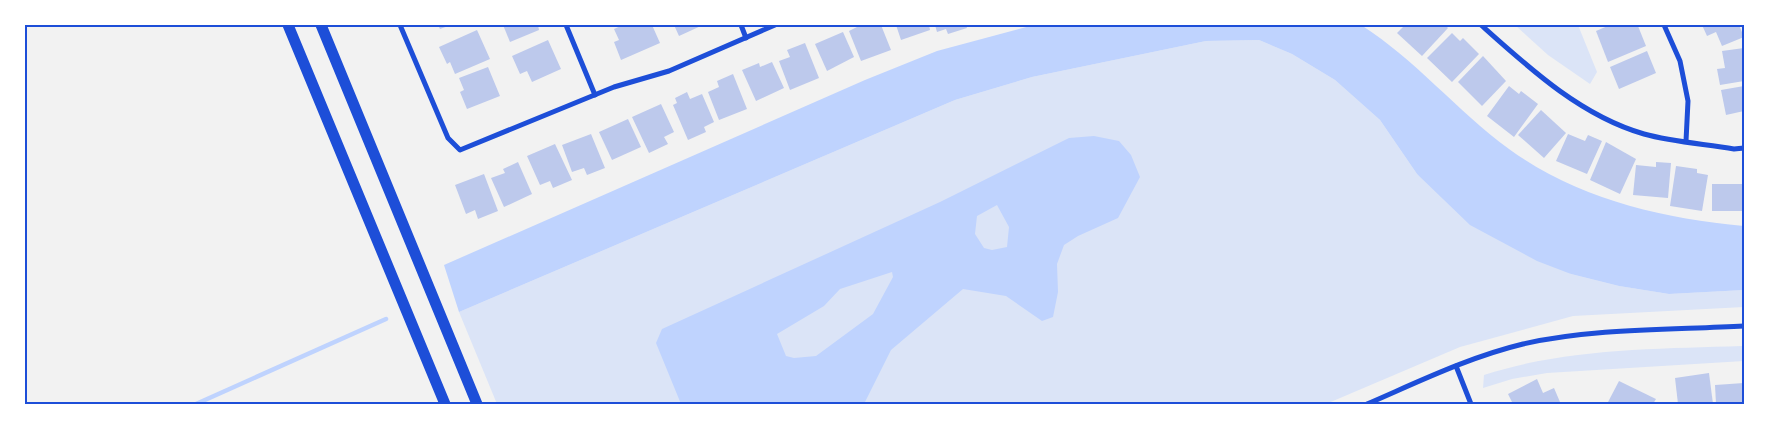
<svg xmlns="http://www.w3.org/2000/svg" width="1769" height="429" viewBox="0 0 1769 429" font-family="Roboto,sans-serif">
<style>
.green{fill:#dbe4f7}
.water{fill:#bfd3fe;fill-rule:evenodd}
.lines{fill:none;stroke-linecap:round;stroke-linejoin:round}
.stream{stroke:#bfd3fe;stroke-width:4.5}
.building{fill:#bdc9ec}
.minor{stroke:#1d4ed8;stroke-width:5}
.primary{stroke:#1d4ed8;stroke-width:11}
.neatline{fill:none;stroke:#1d4ed8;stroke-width:2}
</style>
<rect width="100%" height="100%" fill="#f2f2f2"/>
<!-- green -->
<g class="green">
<polygon points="1515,25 1578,25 1597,72 1590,84 1548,55"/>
<polygon points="1259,40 1292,54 1335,80 1380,120 1417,174 1571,274 1619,286 1669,294 1744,290 1744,307 1573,316 1460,347 1326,404 497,404 459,312 955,100 1032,77 1206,41"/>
<path d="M1742 346 1744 361 1547 373 1512 379 1483 388 1484 375C1567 348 1656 349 1742 346Z"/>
</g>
<!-- water -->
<g class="water">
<path d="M1034 25H1361C1416 60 1457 111 1509 149 1578 199 1660 218 1744 226V290L1669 294 1619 286 1571 274 1537 261 1470 225 1417 174 1380 120 1335 80 1292 54 1259 40 1206 41 1032 77 955 100 459 312 444 265 865 80 937 51Z"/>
<path d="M1094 136 1119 141 1131 155 1140 177 1118 218 1078 236 1064 245 1057 264 1058 292 1053 317 1042 321 1006 296 963 289 891 350 864 404H681L656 343 662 329 940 202 1069 138ZM997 205 1009 227 1007 247 992 250 984 248 975 234 977 216ZM892 272 893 277 873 314 816 356 794 358 786 356 777 334 824 306 840 289Z"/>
</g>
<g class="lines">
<!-- stream -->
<polyline class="stream" points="196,404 386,319"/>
</g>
<!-- building -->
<g class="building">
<polygon points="438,25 451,25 440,29"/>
<polygon points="503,25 538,25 539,30 510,42"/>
<polygon points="623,25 645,25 646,27 652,25 660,43 621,60 614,42 619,40 614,29"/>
<polygon points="674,25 703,25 679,36"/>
<polygon points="861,25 881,25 891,50 861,61 849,31"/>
<polygon points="896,25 929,25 930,30 901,40"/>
<polygon points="935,25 966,25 967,28 948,34 946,29 937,32"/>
<polygon points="1405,25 1445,25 1448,28 1422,56 1397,33"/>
<polygon points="1610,25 1638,26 1646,46 1608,62 1596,31"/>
<polygon points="1702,25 1739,25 1744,37 1722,46 1716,32 1707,36"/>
<polygon points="477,30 490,59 455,74 450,62 447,64 439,47"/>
<polygon points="843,32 854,57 827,71 815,44"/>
<polygon points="1452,33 1460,41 1463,38 1479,54 1452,82 1427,58"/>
<polygon points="548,40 561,69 532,82 527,71 520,74 512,56"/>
<polygon points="805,43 819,78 790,90 779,61 790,57 787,50"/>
<polygon points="1744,48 1744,81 1720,85 1717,69 1725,68 1722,51"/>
<polygon points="1647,51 1656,73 1619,89 1610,67"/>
<polygon points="1483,56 1506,81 1482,106 1458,82"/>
<polygon points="772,62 784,88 756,101 742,70 759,63 760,67"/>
<polygon points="488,67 500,96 467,109 460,92 464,90 459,78"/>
<polygon points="733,74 747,109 719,120 708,92 719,87 717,81"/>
<polygon points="1509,86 1519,94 1521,91 1538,104 1514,137 1487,116"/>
<polygon points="1744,86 1744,111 1726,115 1721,90"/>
<polygon points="687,92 690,99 702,94 714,122 704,127 706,132 688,140 673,105 677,103 675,98"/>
<polygon points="661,104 674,132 664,137 668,144 649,153 632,117"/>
<polygon points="1541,110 1566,133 1544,158 1518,135"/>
<polygon points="628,119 641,147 612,160 599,132"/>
<polygon points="591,134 605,168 587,175 584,168 572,172 562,145"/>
<polygon points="1568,134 1585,141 1588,135 1602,141 1587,174 1556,161"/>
<polygon points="1606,142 1636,159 1620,194 1590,180"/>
<polygon points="555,144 572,180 553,188 550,181 540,185 527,156"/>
<polygon points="518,162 532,194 504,207 491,178 505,173 503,169"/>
<polygon points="1656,162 1671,163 1668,198 1633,195 1636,165 1656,167"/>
<polygon points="1676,166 1697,169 1697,173 1708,175 1702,211 1670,206"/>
<polygon points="484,174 498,211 478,219 475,210 466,214 455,185"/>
<rect x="1712" y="184" width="32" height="27"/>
<polygon points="1709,373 1713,404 1678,404 1675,378"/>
<polygon points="1537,379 1543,393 1554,388 1560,402 1555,404 1507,404 1512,402 1508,394"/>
<polygon points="1619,381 1656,399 1653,404 1607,404"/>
<polygon points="1744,383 1744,404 1716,404 1715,385"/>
</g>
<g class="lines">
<!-- minor -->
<g class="minor">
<polyline points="400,25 448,138 460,150 614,87 669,71 775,25"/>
<polyline points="566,25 595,95"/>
<polyline points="741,25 746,38"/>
<path d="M1481 25C1529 68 1581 116 1644 134 1673 142 1705 144 1734 149L1744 148"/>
<polyline points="1664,25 1680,61 1688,101 1686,141"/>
<polyline points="1456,366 1471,404"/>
<path d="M1367 404C1418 382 1469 357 1523 344 1595 328 1671 330 1744 326"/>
</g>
<!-- primary -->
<g class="primary">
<polyline points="288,25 445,404"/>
<polyline points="321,25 477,404"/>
</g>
</g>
<!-- border -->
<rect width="1769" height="429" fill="none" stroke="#ffffff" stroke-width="52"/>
<rect x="26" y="26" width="1717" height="377" class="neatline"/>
</svg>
